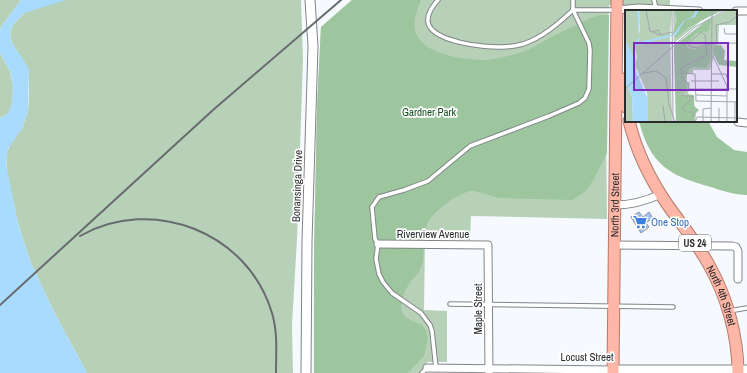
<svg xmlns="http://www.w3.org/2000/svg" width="747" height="373" viewBox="0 0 747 373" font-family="'Archivo Narrow',sans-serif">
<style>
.green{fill:#b7d1b8}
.forest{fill:#9dc69e}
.water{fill:#a8dbfd}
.building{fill:#a0c1ec;stroke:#929599}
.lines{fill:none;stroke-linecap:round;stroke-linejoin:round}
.service-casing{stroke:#818589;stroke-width:5.5}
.minor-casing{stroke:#818589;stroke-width:9}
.tertiary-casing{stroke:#818589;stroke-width:11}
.trunk-casing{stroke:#b37a6d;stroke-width:13}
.service{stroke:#fff;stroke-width:3.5}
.minor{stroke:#fff;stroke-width:7}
.tertiary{stroke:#fff;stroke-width:9}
.trunk{stroke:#feb7a6;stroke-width:11}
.rail{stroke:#686b6e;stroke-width:2}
.labels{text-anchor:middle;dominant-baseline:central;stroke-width:3.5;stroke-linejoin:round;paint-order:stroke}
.shield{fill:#fff;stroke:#696b6c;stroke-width:1}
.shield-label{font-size:10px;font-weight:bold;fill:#292b2d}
.park-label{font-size:11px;fill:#124e1c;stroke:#fff}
.street-label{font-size:11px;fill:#292b2d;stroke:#fff}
.shop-label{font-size:11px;fill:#366cbe;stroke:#fff;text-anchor:start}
.inset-road{fill:none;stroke:#a4a7ab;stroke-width:1}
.view{fill:#7b2cbf;fill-opacity:0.15;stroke:#7b2cbf;stroke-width:2}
.inset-edge{fill:none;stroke:#292b2d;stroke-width:2}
</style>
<rect width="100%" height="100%" fill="#f6faff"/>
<!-- green -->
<g class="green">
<polygon points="0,0 21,0 1,27 0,31"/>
<polygon points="36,0 301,0 303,59 297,239 292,325 293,373 87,373 54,312 30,261 18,223 7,174 6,155 11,143 22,128 28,111 29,95 29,70 12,43 10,34 12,26"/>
<polygon points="352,0 670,0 670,5 609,5 606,122 607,219 471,216 470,240 425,238 424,310 447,311 447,362 427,362 427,373 314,373 314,256 317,108 321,27"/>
<polygon points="0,53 10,71 13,87 12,104 8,114 0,118"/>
</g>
<!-- forest -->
<g class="forest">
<path d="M352 0H421C417 10 413 19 415 30 419 53 460 59 480 60 494 60 509 56 522 52 531 49 541 43 549 38 563 31 577 25 590 18L600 15H609L607 153 594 179 586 191 572 200 499 198 475 191H469L452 199 437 211 429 220 425 230 423 262 419 272 410 282 404 293 401 306 402 312 406 318 422 325 426 330 428 338 424 356 408 373H314V256L317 108 321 27Z"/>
<path d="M639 121H708L717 137 734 150 747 152V195C735 195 723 191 711 187 670 176 650 165 639 121Z"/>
</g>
<!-- water -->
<polygon class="water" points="21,0 66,0 24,13 12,26 10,34 12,43 24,61 29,70 28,111 22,128 8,149 6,164 18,223 30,261 54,312 87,373 0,373 0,118 8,114 12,103 13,87 10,71 0,53 0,31 1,27"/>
<!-- building -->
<polygon class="building" points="639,212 643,217 649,212 653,218 646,223 649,227 641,233 631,217"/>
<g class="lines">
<defs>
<g id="service">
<path d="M438 0C433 6 427 13 428 22 431 42 486 48 502 47 509 47 516 46 523 44 542 38 559 23 573 10V0"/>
<polyline points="654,0 656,9"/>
<polyline points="450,304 673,307"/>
<polyline points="729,311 747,308"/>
<polyline points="436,368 432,331 430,325 421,313 392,293 383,282 379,274 376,259 378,244 375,239 372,207 379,197 404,190 428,181 470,146 549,116 579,103 585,98 589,89 590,50 589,43 573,10 614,10"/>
<polyline points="422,373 427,368"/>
</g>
<g id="minor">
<polyline points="617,10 639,8 699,11"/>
<polyline points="736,11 747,11"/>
<polyline points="738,122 747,123"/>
<path d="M615 205C632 205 646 201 661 194"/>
<polyline points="378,244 488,245 489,373"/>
<polyline points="614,245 732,246 736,247 738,251 738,279"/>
<polyline points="427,368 613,370"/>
</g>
<g id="tertiary">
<polyline points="613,370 747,370"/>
<polyline points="306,373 307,241 313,46 310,0"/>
</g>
<g id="trunk">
<polyline points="622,79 626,107"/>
<path id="s1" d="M629 121C636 150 650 179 667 204 681 224 697 243 709 265 727 297 738 336 738 373"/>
<path id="s2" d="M613 373 617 0"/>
</g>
</defs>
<!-- service casing -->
<use href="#service" class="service-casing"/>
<!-- minor casing -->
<use href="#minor" class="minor-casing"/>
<!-- tertiary casing -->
<use href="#tertiary" class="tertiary-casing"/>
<!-- trunk casing -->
<use href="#trunk" class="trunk-casing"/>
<!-- service -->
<use href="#service" class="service"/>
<!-- minor -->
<use href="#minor" class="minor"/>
<!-- tertiary -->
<use href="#tertiary" class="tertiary"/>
<!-- trunk -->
<use href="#trunk" class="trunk"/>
<!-- rail -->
<g class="rail">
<path d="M80 236C152 195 248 232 272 313 278 333 276 353 276 373"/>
<polyline points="0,305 213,110 341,0"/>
</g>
</g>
<!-- icons -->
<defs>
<symbol id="supermarket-bare" viewBox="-9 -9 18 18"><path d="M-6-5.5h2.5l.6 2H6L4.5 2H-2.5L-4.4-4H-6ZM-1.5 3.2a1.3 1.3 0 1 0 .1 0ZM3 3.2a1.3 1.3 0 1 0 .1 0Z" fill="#3f7fe0" stroke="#fff" stroke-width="2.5" paint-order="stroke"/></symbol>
</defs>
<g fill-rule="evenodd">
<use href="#supermarket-bare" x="630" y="212" width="20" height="20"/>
</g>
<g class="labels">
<!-- shield labels -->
<rect class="shield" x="679" y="235" width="32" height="16" rx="3"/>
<g class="shield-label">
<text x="695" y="243">US 24</text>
</g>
<!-- park labels -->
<g class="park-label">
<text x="429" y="112">Gardner Park</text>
</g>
<!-- street labels -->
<g class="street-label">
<text transform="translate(297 186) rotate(-88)">Bonansinga Drive</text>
<text stroke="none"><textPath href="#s2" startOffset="168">North 3rd Street</textPath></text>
<text x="433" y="234">Riverview Avenue</text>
<text stroke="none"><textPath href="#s1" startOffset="199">North 4th Street</textPath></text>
<text transform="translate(478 309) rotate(-90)">Maple Street</text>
<text x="587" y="357">Locust Street</text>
</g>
<!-- shop labels -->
<g class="shop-label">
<text x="651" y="222">One Stop</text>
</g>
</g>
<!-- overview -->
<g transform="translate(625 10)">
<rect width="112" height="112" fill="#f6faff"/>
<path d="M0 0H12L13 4 14 26 9 36V48L1 35ZM14 0H47L45 25 47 112H23L22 83 10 55 12 47 10 37 15 20ZM48 0H99L76 11 49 33ZM112 0V15H94L93 33 85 60H68V63H62V72H65L63 84 69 85 70 112H51L49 36 79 12 101 1ZM0 72 7 86 8 112H0Z" fill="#b7d1b8"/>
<path d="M49 0H96L64 17 51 28 48 23 52 10ZM86 8 84 21 71 23 61 35 63 38 69 40 86 34 85 52 81 58 68 57 64 59 60 70 62 78 54 85H69V96L74 100 71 103 70 112H51L49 36ZM96 35 100 41 99 50 112 51V57L94 55 89 45 88 36Z" fill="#9dc69e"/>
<path d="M12 0 15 4 14 32 49 24 59 10 67 7 71 0H74L70 7 60 10 51 25 10 36 11 61 23 89V112H8L7 86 0 72V29L9 48 8 37 14 26Z" fill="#a8dbfd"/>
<path class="inset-road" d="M21 0 25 21 35 25 47 22M47 0 48 112M99 18 100 24H112M27 22 33 20 36 25M76 22 80 25 81 34 73 38 63 36 65 32ZM92 34 91 15 105 12 112 6M88 46 102 76V112M18 63 31 61 41 68 44 94 50 112M56 63 70 64 71 91 112 92M86 64H101L102 68M66 71H94M0 79 70 17 101 0M64 79 63 74 57 67 56 58 82 45 81 34 112 33M71 85 102 86M38 95 40 112M65 112 69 102H59L58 97 69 87 56 85 63 79H112M70 112 72 107 112 108M78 112V99L86 98M86 112 87 0M94 112V98M110 112V92"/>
<path class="view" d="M9 33H103V80H9Z"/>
<rect width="112" height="112" class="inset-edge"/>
</g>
</svg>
